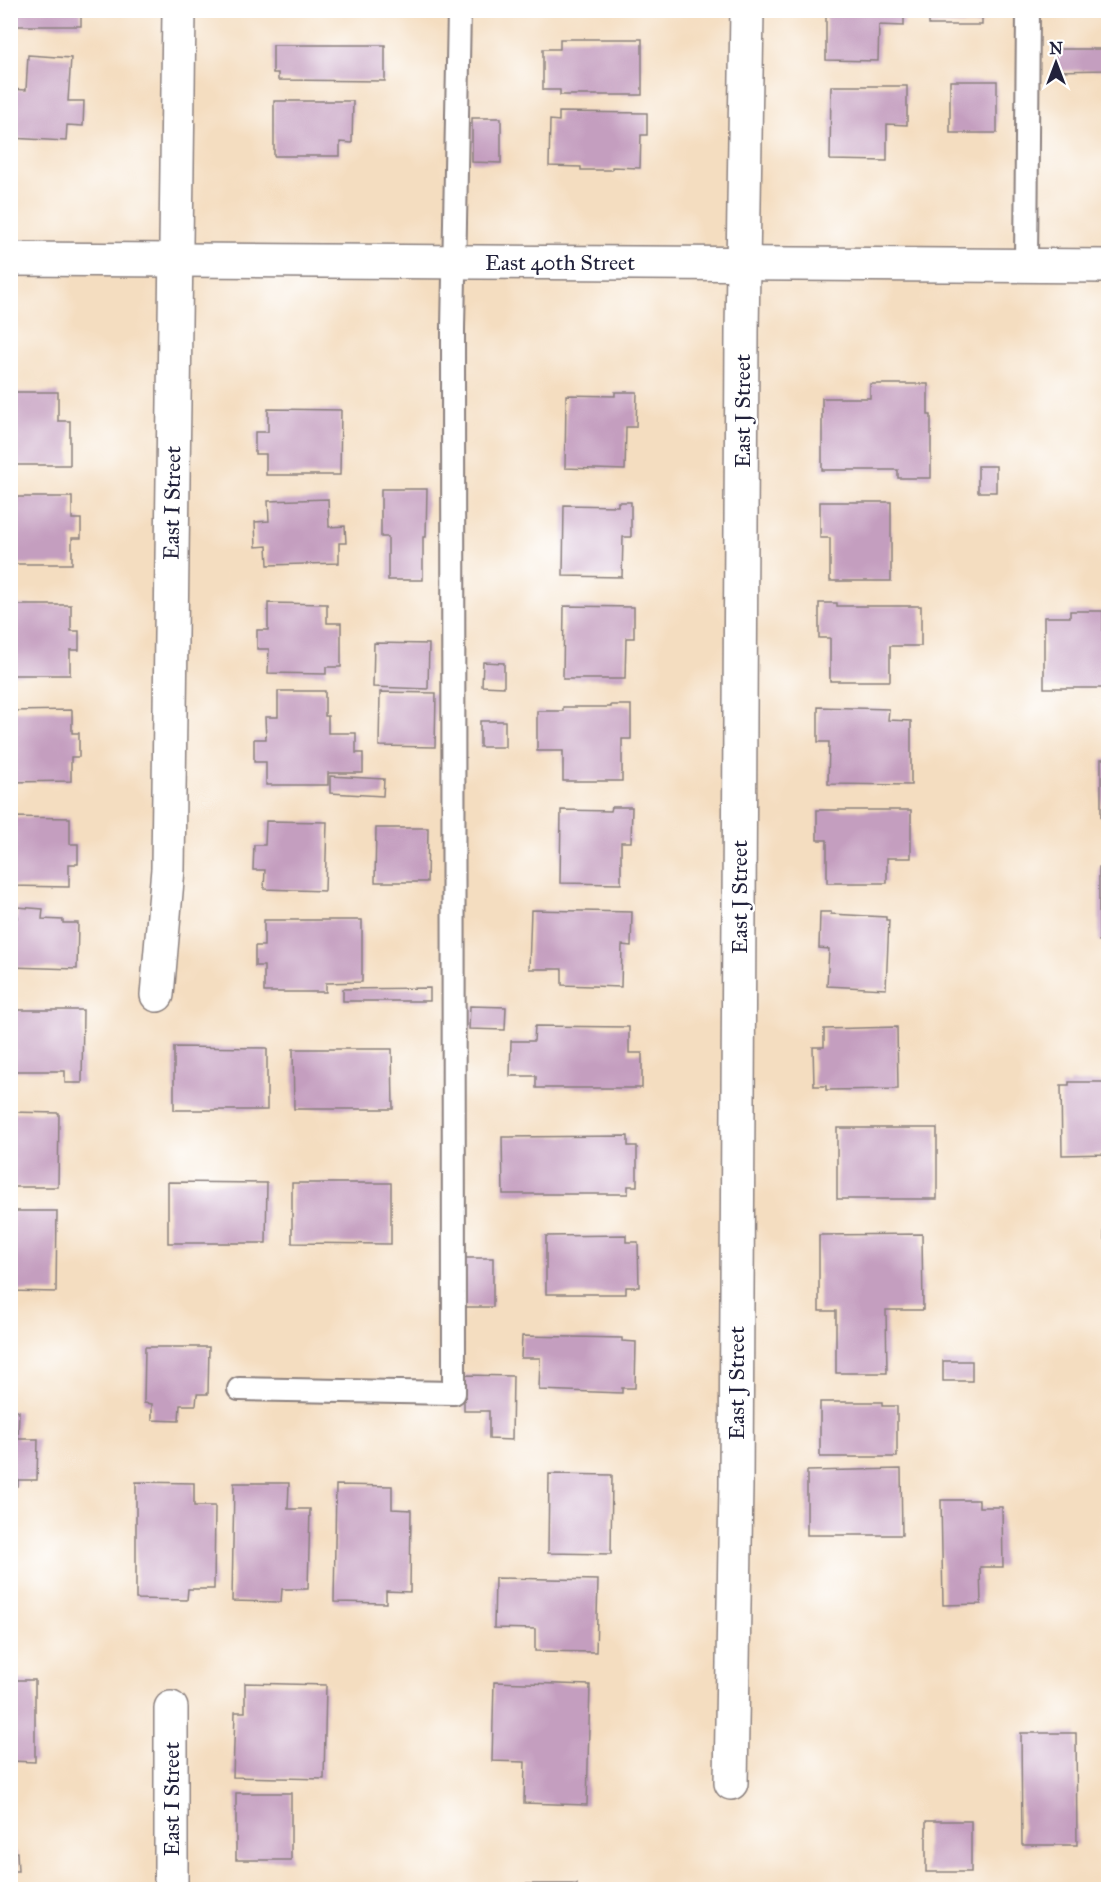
<svg xmlns="http://www.w3.org/2000/svg" width="1119" height="1900" viewBox="0 0 1119 1900" font-family="'IM FELL Great Primer',serif">
<style>
.building{fill:#c49ebf}
.lines{fill:none;stroke-linecap:round;stroke-linejoin:round}
.lane-casing{stroke:#8b807e;stroke-width:26}
.street-casing{stroke:#8b807e;stroke-width:36}
.lane{stroke:#fff;stroke-width:22}
.street{stroke:#fff;stroke-width:33}
.labels{text-anchor:middle;dominant-baseline:central;stroke-width:5;stroke-linejoin:round;paint-order:stroke}
.street-label{font-size:22px;fill:#22223b;stroke:#fff}
</style>
<rect width="100%" height="100%" fill="#fff"/>
<filter id="ink" filterUnits="userSpaceOnUse"><feTurbulence type="fractalNoise" baseFrequency=".0167" numOctaves="2"/><feDisplacementMap in="SourceGraphic" scale="12" xChannelSelector="R" yChannelSelector="G"/><feConvolveMatrix kernelMatrix="1 2 1 2 8 2 1 2 1" color-interpolation-filters="sRGB"/></filter>
<filter id="wash" filterUnits="userSpaceOnUse"><feTurbulence type="fractalNoise" baseFrequency=".008" numOctaves="4" result="noise"/><feDisplacementMap in="SourceGraphic" scale="24" xChannelSelector="R" yChannelSelector="G"/><feGaussianBlur stdDeviation="1.35" result="paint"/><feColorMatrix in="noise" values="0 0 0 0 0 0 0 0 0 0 0 0 0 0 0 0 0 1.4 0 .05"/><feComposite in="paint" operator="in"/></filter>
<g filter="url(#wash)">
<rect width="100%" height="100%" fill="#f4ddc0"/>
<g id="blocks">
<!-- building -->
<g class="building">
<rect x="10" y="10" width="71" height="16"/>
<polygon points="826,10 904,10 904,26 879,25 878,61 826,60"/>
<rect x="929" y="10" width="53" height="15"/>
<polygon points="560,39 642,39 642,95 560,95 560,90 543,90 543,49 560,49"/>
<polygon points="273,45 385,45 385,81 278,80 278,73 273,73"/>
<polygon points="1055,49 1107,49 1107,70 1055,71"/>
<polygon points="28,55 71,58 68,101 84,101 83,126 67,125 66,141 10,138 10,89 26,90"/>
<rect x="950" y="81" width="47" height="52"/>
<polygon points="831,86 907,86 907,125 887,124 887,161 830,160"/>
<polygon points="274,101 353,101 352,143 340,142 340,156 274,156"/>
<polygon points="559,112 647,113 647,135 641,135 640,168 612,167 612,170 581,170 581,167 549,166 550,120 559,121"/>
<polygon points="472,118 501,118 501,163 472,162"/>
<polygon points="870,384 928,384 928,415 931,415 931,478 898,478 898,470 822,470 822,398 870,398"/>
<polygon points="10,392 58,392 58,421 70,421 70,465 10,465"/>
<polygon points="615,392 637,392 636,427 626,427 625,470 565,468 566,395 615,396"/>
<polygon points="268,409 341,410 340,475 266,475 266,454 255,454 255,432 268,432"/>
<rect x="978" y="466" width="18" height="26"/>
<polygon points="381,489 427,489 426,537 423,537 423,580 388,580 388,537 381,537"/>
<polygon points="10,497 72,497 72,519 81,519 81,538 72,538 72,564 10,564"/>
<polygon points="328,499 329,527 345,526 346,543 339,543 339,563 268,565 267,546 256,547 255,522 269,521 268,501"/>
<polygon points="618,502 631,502 631,537 623,537 622,577 563,576 564,505 618,506"/>
<polygon points="820,502 891,502 891,581 830,581 830,538 820,538"/>
<polygon points="268,603 327,604 327,623 341,623 341,667 326,667 326,674 268,673 269,649 257,649 257,630 268,630"/>
<polygon points="819,603 837,603 837,606 921,606 921,646 890,646 890,681 830,681 830,638 819,638"/>
<polygon points="10,605 71,605 71,631 79,631 79,650 70,650 70,675 10,675"/>
<polygon points="564,606 634,607 634,638 626,638 625,679 563,679"/>
<polygon points="1070,611 1103,611 1103,688 1044,688 1044,617 1070,617"/>
<polygon points="374,643 429,644 428,689 373,687"/>
<polygon points="483,662 504,663 504,687 482,686"/>
<polygon points="278,691 325,691 325,716 328,716 328,733 356,733 356,753 363,753 363,773 328,773 328,785 266,785 266,762 254,762 254,739 266,739 265,717 278,717"/>
<polygon points="380,692 436,693 435,747 379,746"/>
<polygon points="611,705 631,705 631,739 622,739 622,781 563,781 563,751 537,751 537,711 563,711 563,707 611,707"/>
<polygon points="818,707 889,709 888,720 911,721 911,785 828,784 829,742 818,742"/>
<polygon points="72,710 72,733 79,733 79,757 71,757 71,781 10,782 10,711"/>
<rect x="480" y="721" width="25" height="26"/>
<rect x="1101" y="759" width="7" height="59"/>
<polygon points="330,776 384,779 383,796 330,793"/>
<polygon points="612,807 632,807 631,842 621,842 621,884 560,883 561,810 611,811"/>
<polygon points="817,810 911,810 911,858 887,858 887,883 827,883 827,840 817,840"/>
<polygon points="10,817 70,818 70,844 78,844 78,864 69,864 69,887 10,886"/>
<polygon points="266,821 327,822 325,891 264,889 265,870 253,870 254,845 265,845"/>
<polygon points="376,828 428,828 427,882 375,882"/>
<rect x="1099" y="867" width="9" height="74"/>
<polygon points="17,907 43,909 42,919 63,920 63,923 78,923 77,969 10,967 10,918 17,918"/>
<polygon points="531,910 632,912 631,946 622,945 621,987 562,985 562,969 529,969"/>
<polygon points="820,912 831,912 831,914 886,917 886,920 889,920 886,989 827,986 829,949 819,948"/>
<polygon points="264,920 362,920 362,982 326,983 326,992 264,992 264,966 255,966 255,946 264,946"/>
<polygon points="430,988 430,1001 343,1001 343,989"/>
<polygon points="470,1006 506,1007 505,1030 469,1029"/>
<polygon points="10,1010 83,1010 82,1083 65,1083 65,1071 10,1071"/>
<polygon points="535,1026 629,1027 629,1053 642,1053 642,1088 536,1088 536,1076 510,1076 511,1041 534,1041"/>
<polygon points="897,1027 898,1089 826,1090 826,1086 814,1086 813,1047 824,1047 824,1029"/>
<polygon points="174,1047 267,1048 267,1110 174,1110"/>
<polygon points="293,1049 392,1049 393,1109 294,1109"/>
<polygon points="1069,1082 1108,1082 1108,1154 1062,1155 1061,1085 1069,1085"/>
<polygon points="10,1112 59,1113 58,1187 10,1187"/>
<rect x="837" y="1128" width="100" height="71"/>
<polygon points="628,1136 628,1146 637,1146 637,1186 628,1186 628,1194 503,1194 502,1137"/>
<polygon points="168,1182 267,1183 266,1243 168,1243"/>
<polygon points="292,1183 391,1183 391,1244 292,1243"/>
<polygon points="1105,1206 1108,1206 1108,1239 1104,1239"/>
<polygon points="10,1211 57,1211 56,1292 10,1291"/>
<polygon points="922,1234 923,1310 886,1310 887,1373 836,1373 836,1311 819,1311 819,1235"/>
<polygon points="626,1235 626,1242 638,1242 639,1287 626,1287 626,1294 546,1294 546,1236"/>
<rect x="463" y="1258" width="30" height="49"/>
<polygon points="522,1336 622,1338 622,1341 636,1342 635,1388 622,1388 622,1393 539,1390 540,1358 521,1358"/>
<polygon points="145,1347 209,1347 208,1394 197,1394 196,1405 180,1405 179,1421 152,1420 152,1404 144,1403"/>
<rect x="943" y="1361" width="29" height="20"/>
<polygon points="464,1375 513,1376 512,1440 489,1439 489,1411 464,1411"/>
<polygon points="820,1402 882,1402 882,1406 897,1406 897,1457 820,1457"/>
<polygon points="10,1411 19,1411 18,1439 38,1439 37,1480 18,1480 18,1486 10,1486"/>
<polygon points="901,1469 902,1535 807,1535 807,1471"/>
<polygon points="549,1474 612,1475 611,1554 548,1553"/>
<polygon points="136,1482 194,1483 194,1506 215,1506 214,1589 188,1589 187,1600 136,1599"/>
<polygon points="234,1483 289,1483 288,1509 310,1509 308,1589 282,1589 281,1602 232,1601"/>
<polygon points="336,1485 392,1486 392,1509 411,1510 410,1592 386,1591 386,1603 334,1602"/>
<polygon points="941,1500 979,1500 979,1507 1002,1507 1003,1567 980,1567 981,1604 943,1605"/>
<polygon points="495,1578 598,1580 596,1652 535,1651 535,1629 494,1628"/>
<polygon points="10,1680 35,1680 35,1762 10,1761"/>
<polygon points="494,1682 590,1685 587,1805 524,1803 525,1762 492,1761"/>
<polygon points="245,1683 326,1685 324,1779 233,1777 235,1712 245,1712"/>
<polygon points="1021,1733 1076,1733 1077,1845 1022,1845"/>
<rect x="236" y="1793" width="55" height="67"/>
<rect x="926" y="1821" width="45" height="51"/>
<polygon points="10,1852 17,1852 18,1871 10,1871"/>
<rect x="518" y="1884" width="59" height="6"/>
</g>
</g>
</g>
<g filter="url(#ink)">
<use href="#blocks" fill-opacity="0" stroke="#8b807e" stroke-width="1.5"/>
<g class="lines">
<defs>
<g id="lane">
<polyline points="1026,265 1028,10"/>
<polyline points="239,1389 454,1393 453,329 459,10"/>
</g>
<g id="street">
<polyline points="10,259 1108,266"/>
<polyline points="157,995 168,869 179,10"/>
<polyline points="171,1708 171,1890"/>
<polyline points="731,1783 736,1485 742,332 747,10"/>
</g>
</defs>
<!-- lane casing -->
<use href="#lane" class="lane-casing"/>
<!-- street casing -->
<use href="#street" class="street-casing"/>
<!-- lane -->
<use href="#lane" class="lane"/>
<!-- street -->
<use href="#street" class="street"/>
</g>
</g>
<g class="labels">
<!-- street labels -->
<g class="street-label">
<text x="560" y="262">East 40th Street</text>
<text transform="translate(742 411) rotate(-90)">East J Street</text>
<text transform="translate(172 503) rotate(-89)">East I Street</text>
<text transform="translate(739 897) rotate(-90)">East J Street</text>
<text transform="translate(736 1383) rotate(-90)">East J Street</text>
<text transform="translate(171 1799) rotate(-90)">East I Street</text>
</g>
</g>
<!-- margin -->
<rect width="1119" height="1900" fill="none" stroke="#fff" stroke-width="36"/>
<!-- north arrow -->
<g transform="translate(1056 63)" stroke="#ffffff" stroke-width="4.5" paint-order="stroke">
<path d="M0-4.5L10 22L0 15L-10 22Z" fill="#22223b"/>
<text y="-9" font-size="16" font-weight="bold" text-anchor="middle" fill="#22223b">N</text>
</g>
</svg>
